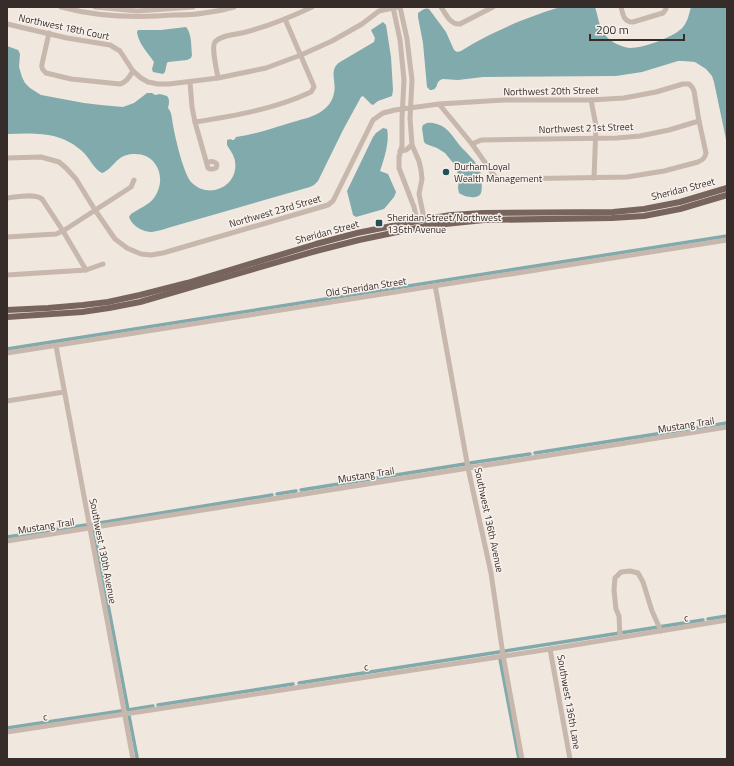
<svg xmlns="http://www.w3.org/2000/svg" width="734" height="766" viewBox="0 0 734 766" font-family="'Titillium Web',sans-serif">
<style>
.water{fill:#80aaab}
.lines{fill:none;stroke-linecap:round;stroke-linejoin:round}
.canal{stroke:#80aaab;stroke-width:3.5}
.minor{stroke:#c7b7ac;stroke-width:5}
.major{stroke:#76645d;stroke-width:6}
.poi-dot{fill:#235254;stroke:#f8f1eb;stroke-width:1.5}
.labels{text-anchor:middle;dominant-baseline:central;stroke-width:3;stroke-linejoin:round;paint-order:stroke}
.street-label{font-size:10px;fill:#362d2a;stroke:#f8f1eb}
.poi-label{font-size:10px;fill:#362d2a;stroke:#f8f1eb;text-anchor:start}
</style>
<rect width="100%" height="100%" fill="#f0e7df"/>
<!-- water -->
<g class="water">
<path d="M561 7H595C598 16 599 28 606 36 611 42 621 47 630 48 643 48 675 37 683 27 688 21 689 14 691 7H727V144L714 82 712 76 706 69 695 62 683 61H678L642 72 616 76 483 77 458 80 443 79C434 81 440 90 430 90L427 87 423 43 418 17V13C421 11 425 7 429 9L446 32 454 50 457 52 461 51C489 33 529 16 561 7Z"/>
<path d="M383 22 386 25 391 57 393 90 392 96 378 101 373 105 371 104 363 96 361 97 343 130 318 181 314 185 310 187 171 227C165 229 158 231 152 232 143 232 132 226 129 217L131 214C138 209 149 205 154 198 168 179 157 152 133 154 115 155 114 169 102 173 95 170 90 159 84 153 62 131 35 133 7 134V46L18 50 20 54 19 67 22 77 25 83 30 88 41 95 84 103 101 105 123 107 134 103 147 93H152L155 95 160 94 167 96C170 99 169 104 168 108 172 112 172 120 173 125 175 137 184 176 192 183 210 200 239 186 235 161 234 155 230 150 227 145V140L231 139 232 140H234L236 137C256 134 274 128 293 122 303 119 314 117 322 111 328 107 333 100 334 93 337 82 328 70 340 62L374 42 375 38 371 30Z"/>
<path d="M186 27C192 34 191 46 192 55L191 58 187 60 168 62 167 63 165 72 163 74 153 72 152 69 154 62C148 53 138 43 137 32L138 30H161Z"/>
<path d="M427 123C432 122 437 124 442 126 451 131 456 142 463 149 468 154 476 162 479 168 481 171 483 189 481 193 478 200 464 197 459 193L458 188 459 177 454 164 445 153 437 148 426 144 424 142 422 128 423 125Z"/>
<path d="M383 128 387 129C390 140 384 160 380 171L388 174 396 192 394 197 384 209 356 217 353 215 347 191 373 137 376 133Z"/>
</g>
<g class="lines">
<!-- canal -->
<g class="canal">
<polyline points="7,349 727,236"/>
<polyline points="535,453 727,423"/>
<polyline points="470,463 530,454"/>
<polyline points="301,490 465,464"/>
<polyline points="277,494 296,491"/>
<polyline points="93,524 272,495"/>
<polyline points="94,531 128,710 153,706"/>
<polyline points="7,537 86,525"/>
<polyline points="708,619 727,616"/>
<polyline points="505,651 703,620"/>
<polyline points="500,659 519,759"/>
<polyline points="299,683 499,652"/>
<polyline points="158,705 293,684"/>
<polyline points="129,716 137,757"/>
<polyline points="7,728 121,711"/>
</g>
<!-- minor -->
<g class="minor">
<path d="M61 7C98 17 136 18 174 15 184 15 194 15 204 13 214 12 224 10 234 7"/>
<polyline points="95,7 137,11 193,7"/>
<polyline points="393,7 400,40 404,80 402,118 402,146 399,157 399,168 414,207 418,225"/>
<polyline points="400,7 407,39 412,80 410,118 412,145 419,161 421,170 422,179 419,194 425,223"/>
<path d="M441 7C446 14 450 25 460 24L493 7"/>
<path d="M621 7C623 15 624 22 633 22L663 13 666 9V7"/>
<polyline points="7,24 67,38 110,45 120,51 133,71 141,78 148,82 158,84 169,84 218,78 266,68 301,55 332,41 362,24 379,11 398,7"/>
<path d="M49 33 42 64C41 68 43 70 46 73L71 79 120 84C127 82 129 77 133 71"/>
<path d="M218 78C217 71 211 47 215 42 221 35 234 35 242 33 266 27 289 18 312 7"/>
<path d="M190 82 192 107 195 122 208 168 210 169H213L216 168 217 165 216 163C213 161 210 161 207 163"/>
<polyline points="591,100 596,126 594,178"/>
<path d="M195 122C234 116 275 109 311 92L314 87 313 84 285 19"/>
<polyline points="472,144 481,140 617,138 640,136 669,130 699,121"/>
<polyline points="400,151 406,150 412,145"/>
<path d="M7 158 41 157 59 162 66 168 76 179 95 210 115 239 127 248 141 254 151 255 163 253 328 205 333 201 373 120 383 113 395 110 439 104 504 100H591L624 98 656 92 683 84H689L692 87 694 91 699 121 706 153C705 158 703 160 698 162L664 171 627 177 501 179 496 178 472 144 439 104"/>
<path d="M7 198C16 197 35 193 42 199L63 231 86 270"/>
<polyline points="7,237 56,234 63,231 131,187 134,180"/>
<polyline points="7,275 86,270 103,264"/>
<polyline points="435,285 468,468 491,573 503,655 522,759"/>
<polyline points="56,346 133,759"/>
<polyline points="7,353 727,240"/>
<polyline points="7,401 64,392"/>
<polyline points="7,541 727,427"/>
<polyline points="620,637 619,616 616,609 614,590 615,578 621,572 630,571 638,573 643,582 652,611 661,631"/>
<polyline points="550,649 570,759"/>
<polyline points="7,732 550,649 727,620"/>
</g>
<!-- major -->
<g class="major">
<polyline points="7,310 48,308 83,305 108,302 140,295 187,283 316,244 357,233 432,218 451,215 483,213 613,212 644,209 680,202 727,188"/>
<polyline points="7,317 82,312 109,308 140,302 316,251 359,240 426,226 484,220 612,218 644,216 680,209 727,195"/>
</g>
</g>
<!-- markers -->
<g class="poi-dot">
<circle cx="446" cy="172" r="4"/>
<rect x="375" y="219" width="8" height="8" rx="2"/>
</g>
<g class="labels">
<!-- street labels -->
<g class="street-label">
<text transform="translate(64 27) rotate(12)">Northwest 18th Court</text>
<text transform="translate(551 91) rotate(-1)">Northwest 20th Street</text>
<text transform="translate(586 128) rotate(-2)">Northwest 21st Street</text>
<text transform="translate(683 189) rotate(-14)">Sheridan Street</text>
<text transform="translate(275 211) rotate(-16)">Northwest 23rd Street</text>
<text transform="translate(327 232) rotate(-15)">Sheridan Street</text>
<text transform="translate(366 287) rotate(-9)">Old Sheridan Street</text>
<text transform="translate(686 425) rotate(-9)">Mustang Trail</text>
<text transform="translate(366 475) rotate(-9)">Mustang Trail</text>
<text transform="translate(489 520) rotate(78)">Southwest 136th Avenue</text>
<text transform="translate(46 526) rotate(-9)">Mustang Trail</text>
<text transform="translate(103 551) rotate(79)">Southwest 130th Avenue</text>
<text transform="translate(686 618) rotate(-9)">c</text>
<text transform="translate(366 667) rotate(-9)">c</text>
<text transform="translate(569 702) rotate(80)">Southwest 136th Lane</text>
<text transform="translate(45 717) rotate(-9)">c</text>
</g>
<!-- poi labels -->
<g class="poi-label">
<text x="454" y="166">DurhamLoyal<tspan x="454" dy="12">Wealth Management</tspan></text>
<text x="387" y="217">Sheridan Street/Northwest<tspan x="387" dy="12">136th Avenue</tspan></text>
</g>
</g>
<!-- border -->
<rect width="734" height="766" fill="none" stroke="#362d2a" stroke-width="16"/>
<!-- scale -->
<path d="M590 34v6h94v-6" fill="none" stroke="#362d2a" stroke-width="2"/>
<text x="596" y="34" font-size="12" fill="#362d2a" stroke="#f8f1eb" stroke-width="3" paint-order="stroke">200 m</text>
</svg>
